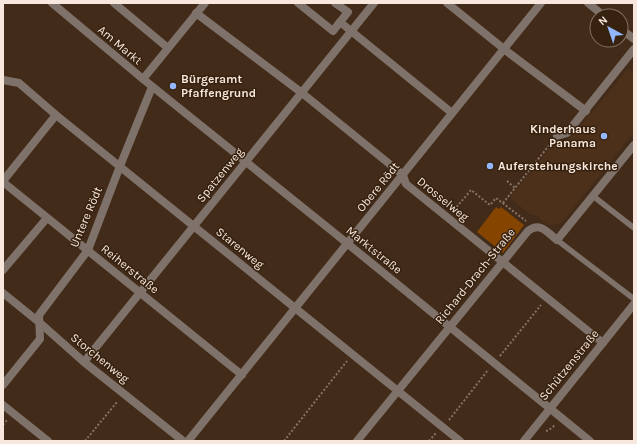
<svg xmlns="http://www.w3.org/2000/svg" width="637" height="444" viewBox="0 0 637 444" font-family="Karla,sans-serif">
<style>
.built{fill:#4d3019}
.green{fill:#854500}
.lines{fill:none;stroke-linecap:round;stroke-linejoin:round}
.path{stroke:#877263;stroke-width:2;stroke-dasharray:2 2;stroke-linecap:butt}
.service{stroke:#7f726a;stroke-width:5.5}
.minor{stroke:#7f726a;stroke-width:8}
.poi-dot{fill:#93b7fd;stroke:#37210f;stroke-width:1.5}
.labels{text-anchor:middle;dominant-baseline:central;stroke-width:3;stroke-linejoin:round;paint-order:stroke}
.street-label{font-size:12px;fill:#f7e7dc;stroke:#37210f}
.poi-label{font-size:12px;font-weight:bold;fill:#f7e7dc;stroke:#37210f;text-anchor:start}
</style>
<rect width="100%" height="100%" fill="#422b19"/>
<!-- built -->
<polygon class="built" points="628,69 634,74 634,132 564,220 559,224 552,225 545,223 536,215 531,215 510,198 558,138 566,143"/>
<!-- green -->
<polygon class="green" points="496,207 499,209 501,207 524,225 503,253 477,232"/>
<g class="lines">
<!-- path -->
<g class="path">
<polyline points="507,181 515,188"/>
<polyline points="503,203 551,143"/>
<polyline points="454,210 471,190 490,205 496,198 526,221"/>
<polyline points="500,356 541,305"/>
<polyline points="449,420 488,370"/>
<polyline points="3,425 7,420"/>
<polyline points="546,431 549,430 555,425"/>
<polyline points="85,441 117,402"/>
<polyline points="284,441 347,361"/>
<polyline points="429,441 436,433"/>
</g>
<!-- service -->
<g class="service">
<polyline points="593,196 634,228"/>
<polyline points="557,240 634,299"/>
</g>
<!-- minor -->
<g class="minor">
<polyline points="52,3 143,79 332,231 590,441"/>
<polyline points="114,3 168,48"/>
<polyline points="298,3 333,31 340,22 452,113"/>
<polyline points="335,3 348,12 340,22"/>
<polyline points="447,3 509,53 586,111"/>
<polyline points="588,3 604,16"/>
<polyline points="196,13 302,93 403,175 406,184 603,343"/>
<polyline points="621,29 634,39"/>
<polyline points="143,79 205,3"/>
<polyline points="3,80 19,83 56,115 460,441"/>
<polyline points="557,136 567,133 634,49"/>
<polyline points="3,181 56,115"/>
<polyline points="3,182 242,375"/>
<polyline points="3,270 47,218"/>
<polyline points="3,293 40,323 84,362 183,441"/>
<polyline points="84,362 374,3"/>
<polyline points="3,385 40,339 39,315 88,250 120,166 152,87"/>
<polyline points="3,405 48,441"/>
<polyline points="188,441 541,3"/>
<path d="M357 441 528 231C540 221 548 233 557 240L634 145"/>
<polyline points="524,441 634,304"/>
</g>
</g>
<!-- markers -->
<g class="poi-dot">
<circle cx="173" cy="86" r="4"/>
<circle cx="604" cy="136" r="4"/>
<circle cx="490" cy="166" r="4"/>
</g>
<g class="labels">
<!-- street labels -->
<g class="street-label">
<text transform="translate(120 45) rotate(40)">Am Markt</text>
<text transform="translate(220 175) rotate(-51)">Spatzenweg</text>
<text transform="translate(378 187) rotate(-51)">Obere Rödt</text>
<text transform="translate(443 199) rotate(39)">Drosselweg</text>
<text transform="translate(86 217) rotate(-67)">Untere Rödt</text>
<text transform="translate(240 248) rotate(39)">Starenweg</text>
<text transform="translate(374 250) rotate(39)">Marktstraße</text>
<text transform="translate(130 269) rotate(39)">Reiherstraße</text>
<text transform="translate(475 276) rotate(-51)">Richard-Drach-Straße</text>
<text transform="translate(100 358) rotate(39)">Storchenweg</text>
<text transform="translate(569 365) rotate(-51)">Schützenstraße</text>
</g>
<!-- poi labels -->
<g class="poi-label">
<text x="181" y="79">Bürgeramt<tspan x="181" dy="14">Pfaffengrund</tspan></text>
<text x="596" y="129" text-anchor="end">Kinderhaus<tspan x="596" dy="14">Panama</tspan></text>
<text x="498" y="166">Auferstehungskirche</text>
</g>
</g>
<!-- border -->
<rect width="637" height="444" fill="none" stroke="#f7e7dc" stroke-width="8"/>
<!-- north arrow -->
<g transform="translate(609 28) rotate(320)"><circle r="19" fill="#37210f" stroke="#847061"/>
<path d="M0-3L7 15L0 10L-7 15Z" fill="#93b7fd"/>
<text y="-6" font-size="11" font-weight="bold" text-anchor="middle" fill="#f7e7dc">N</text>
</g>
</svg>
